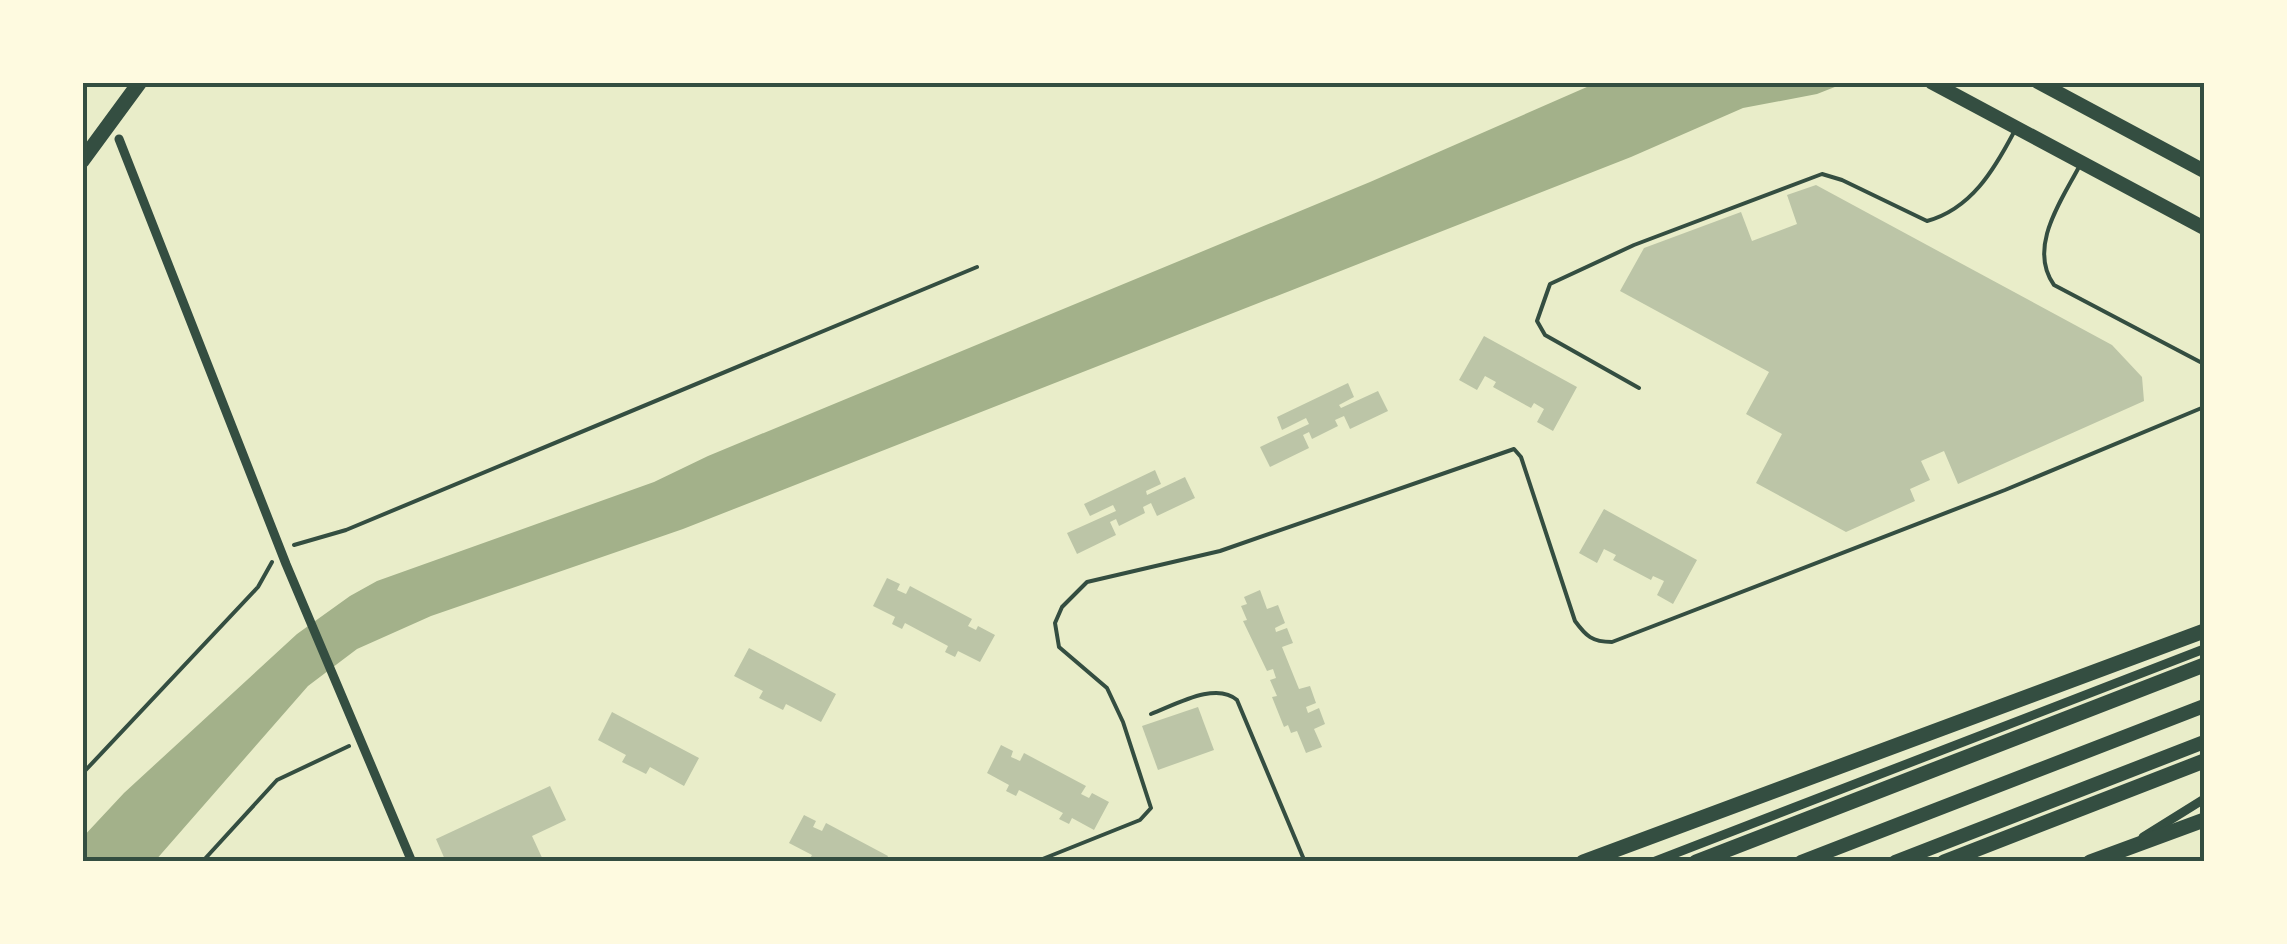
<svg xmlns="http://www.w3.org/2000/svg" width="2287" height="944" viewBox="0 0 2287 944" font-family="'Libre Baskerville',serif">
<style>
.water{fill:#a3b18a}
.building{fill:#bcc5a7}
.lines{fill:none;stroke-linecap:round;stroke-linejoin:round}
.path{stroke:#344e41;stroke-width:4}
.service{stroke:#344e41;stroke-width:4}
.minor{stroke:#344e41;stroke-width:9}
.primary{stroke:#344e41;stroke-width:14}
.trunk{stroke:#344e41;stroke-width:15}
.motorway{stroke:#344e41;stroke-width:15}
.neatline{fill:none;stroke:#344e41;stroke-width:4}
</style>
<rect width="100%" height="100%" fill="#e9edc9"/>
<!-- water -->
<polygon class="water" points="1596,83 1845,83 1817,94 1743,108 1631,157 683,529 431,616 357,649 308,686 155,861 83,861 82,838 124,793 297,634 350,596 377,581 654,482 708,456 1370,182"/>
<!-- building -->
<g class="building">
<polygon points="1816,185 2112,345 2142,377 2144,401 1958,484 1944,451 1921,461 1930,480 1910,489 1915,501 1846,532 1756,483 1782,434 1746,414 1769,372 1620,291 1644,248 1741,212 1752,241 1797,224 1787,195"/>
<polygon points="1484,336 1577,387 1553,431 1537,422 1544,409 1534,403 1531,408 1493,387 1496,382 1485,376 1477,390 1459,380"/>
<polygon points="1348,383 1354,397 1339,405 1341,408 1378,391 1388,411 1350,429 1344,416 1335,420 1338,426 1312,439 1309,432 1303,435 1309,448 1270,467 1260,447 1309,424 1306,418 1282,430 1277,417"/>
<polygon points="1155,470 1161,484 1146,491 1147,495 1185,477 1195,498 1157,516 1151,503 1143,507 1145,513 1119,526 1116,519 1110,522 1116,535 1077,554 1067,533 1116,511 1113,505 1090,516 1084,504"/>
<polygon points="1604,509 1697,560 1673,604 1657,595 1664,581 1653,576 1651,580 1613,560 1616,555 1604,549 1597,563 1579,553"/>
<polygon points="887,578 900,584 897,590 906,594 910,586 972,619 968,626 976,630 978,626 995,635 980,662 958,651 955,657 945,652 948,646 905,623 902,629 892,624 895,617 873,606"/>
<polygon points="1260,590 1267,609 1278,605 1285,623 1275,628 1276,632 1287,628 1293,643 1282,647 1299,689 1310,686 1316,703 1306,707 1308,713 1319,708 1325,724 1314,729 1322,747 1306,753 1297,731 1291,733 1288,725 1284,727 1272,697 1277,696 1270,680 1276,678 1273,669 1267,671 1243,621 1247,620 1241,606 1247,604 1244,597"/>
<polygon points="749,648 836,694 821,722 786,704 783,710 759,698 763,691 734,676"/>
<polygon points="1198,707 1214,750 1158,770 1142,726"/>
<polygon points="612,712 699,758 684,786 650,767 646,774 622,762 626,755 598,740"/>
<polygon points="1001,745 1013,751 1011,757 1020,761 1024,753 1086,786 1081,794 1089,798 1092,793 1109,802 1094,830 1072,818 1069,824 1059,819 1063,813 1019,790 1016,796 1006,791 1009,785 987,773"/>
<polygon points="550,786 566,820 532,836 544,862 446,862 436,839"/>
<polygon points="804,815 816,821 813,827 822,831 826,823 888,856 885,862 808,862 812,855 789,843"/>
</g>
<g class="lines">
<!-- path -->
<g class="path">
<polyline points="294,545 346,530 977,267"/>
<polyline points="82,774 258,587 272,562"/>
<polyline points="96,862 103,862"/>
<polyline points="202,862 277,780 349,746"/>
</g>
<!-- service -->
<g class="service">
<path d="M2080 165C2062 200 2027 247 2054 285L2204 364"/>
<path d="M1639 388 1545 335 1537 321 1550 284 1634 245 1822 174 1842 180 1927 221C1971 209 1994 170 2014 132"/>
<path d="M1151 714C1175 705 1216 681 1237 700L1305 862"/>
<path d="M1035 862 1140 820 1151 808 1123 722 1107 688 1059 647 1055 623 1062 607 1087 582 1220 551 1514 449 1521 457 1575 621C1586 636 1592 642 1612 642L2005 490 2204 407"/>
</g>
<!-- minor -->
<g class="minor">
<polyline points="119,139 286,564 412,862"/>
<polyline points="2143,837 2204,799"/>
<polyline points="1653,862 2204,649"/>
</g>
<!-- primary -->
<g class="primary">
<polyline points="1931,82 2204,228"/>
<polyline points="2038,82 2204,171"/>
<polyline points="1801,862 2204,706"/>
<polyline points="1895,862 2204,742"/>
</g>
<!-- trunk -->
<g class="trunk">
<polyline points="1583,862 2204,631"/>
<polyline points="1696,862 2204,665"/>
<polyline points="1944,862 2204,761"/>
<polyline points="2090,862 2204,820"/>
</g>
<!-- motorway -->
<polyline class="motorway" points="82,161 140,82"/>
</g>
<!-- border -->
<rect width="2287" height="944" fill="none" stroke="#fefae0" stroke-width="170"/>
<rect x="85" y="85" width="2117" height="774" class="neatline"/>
</svg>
